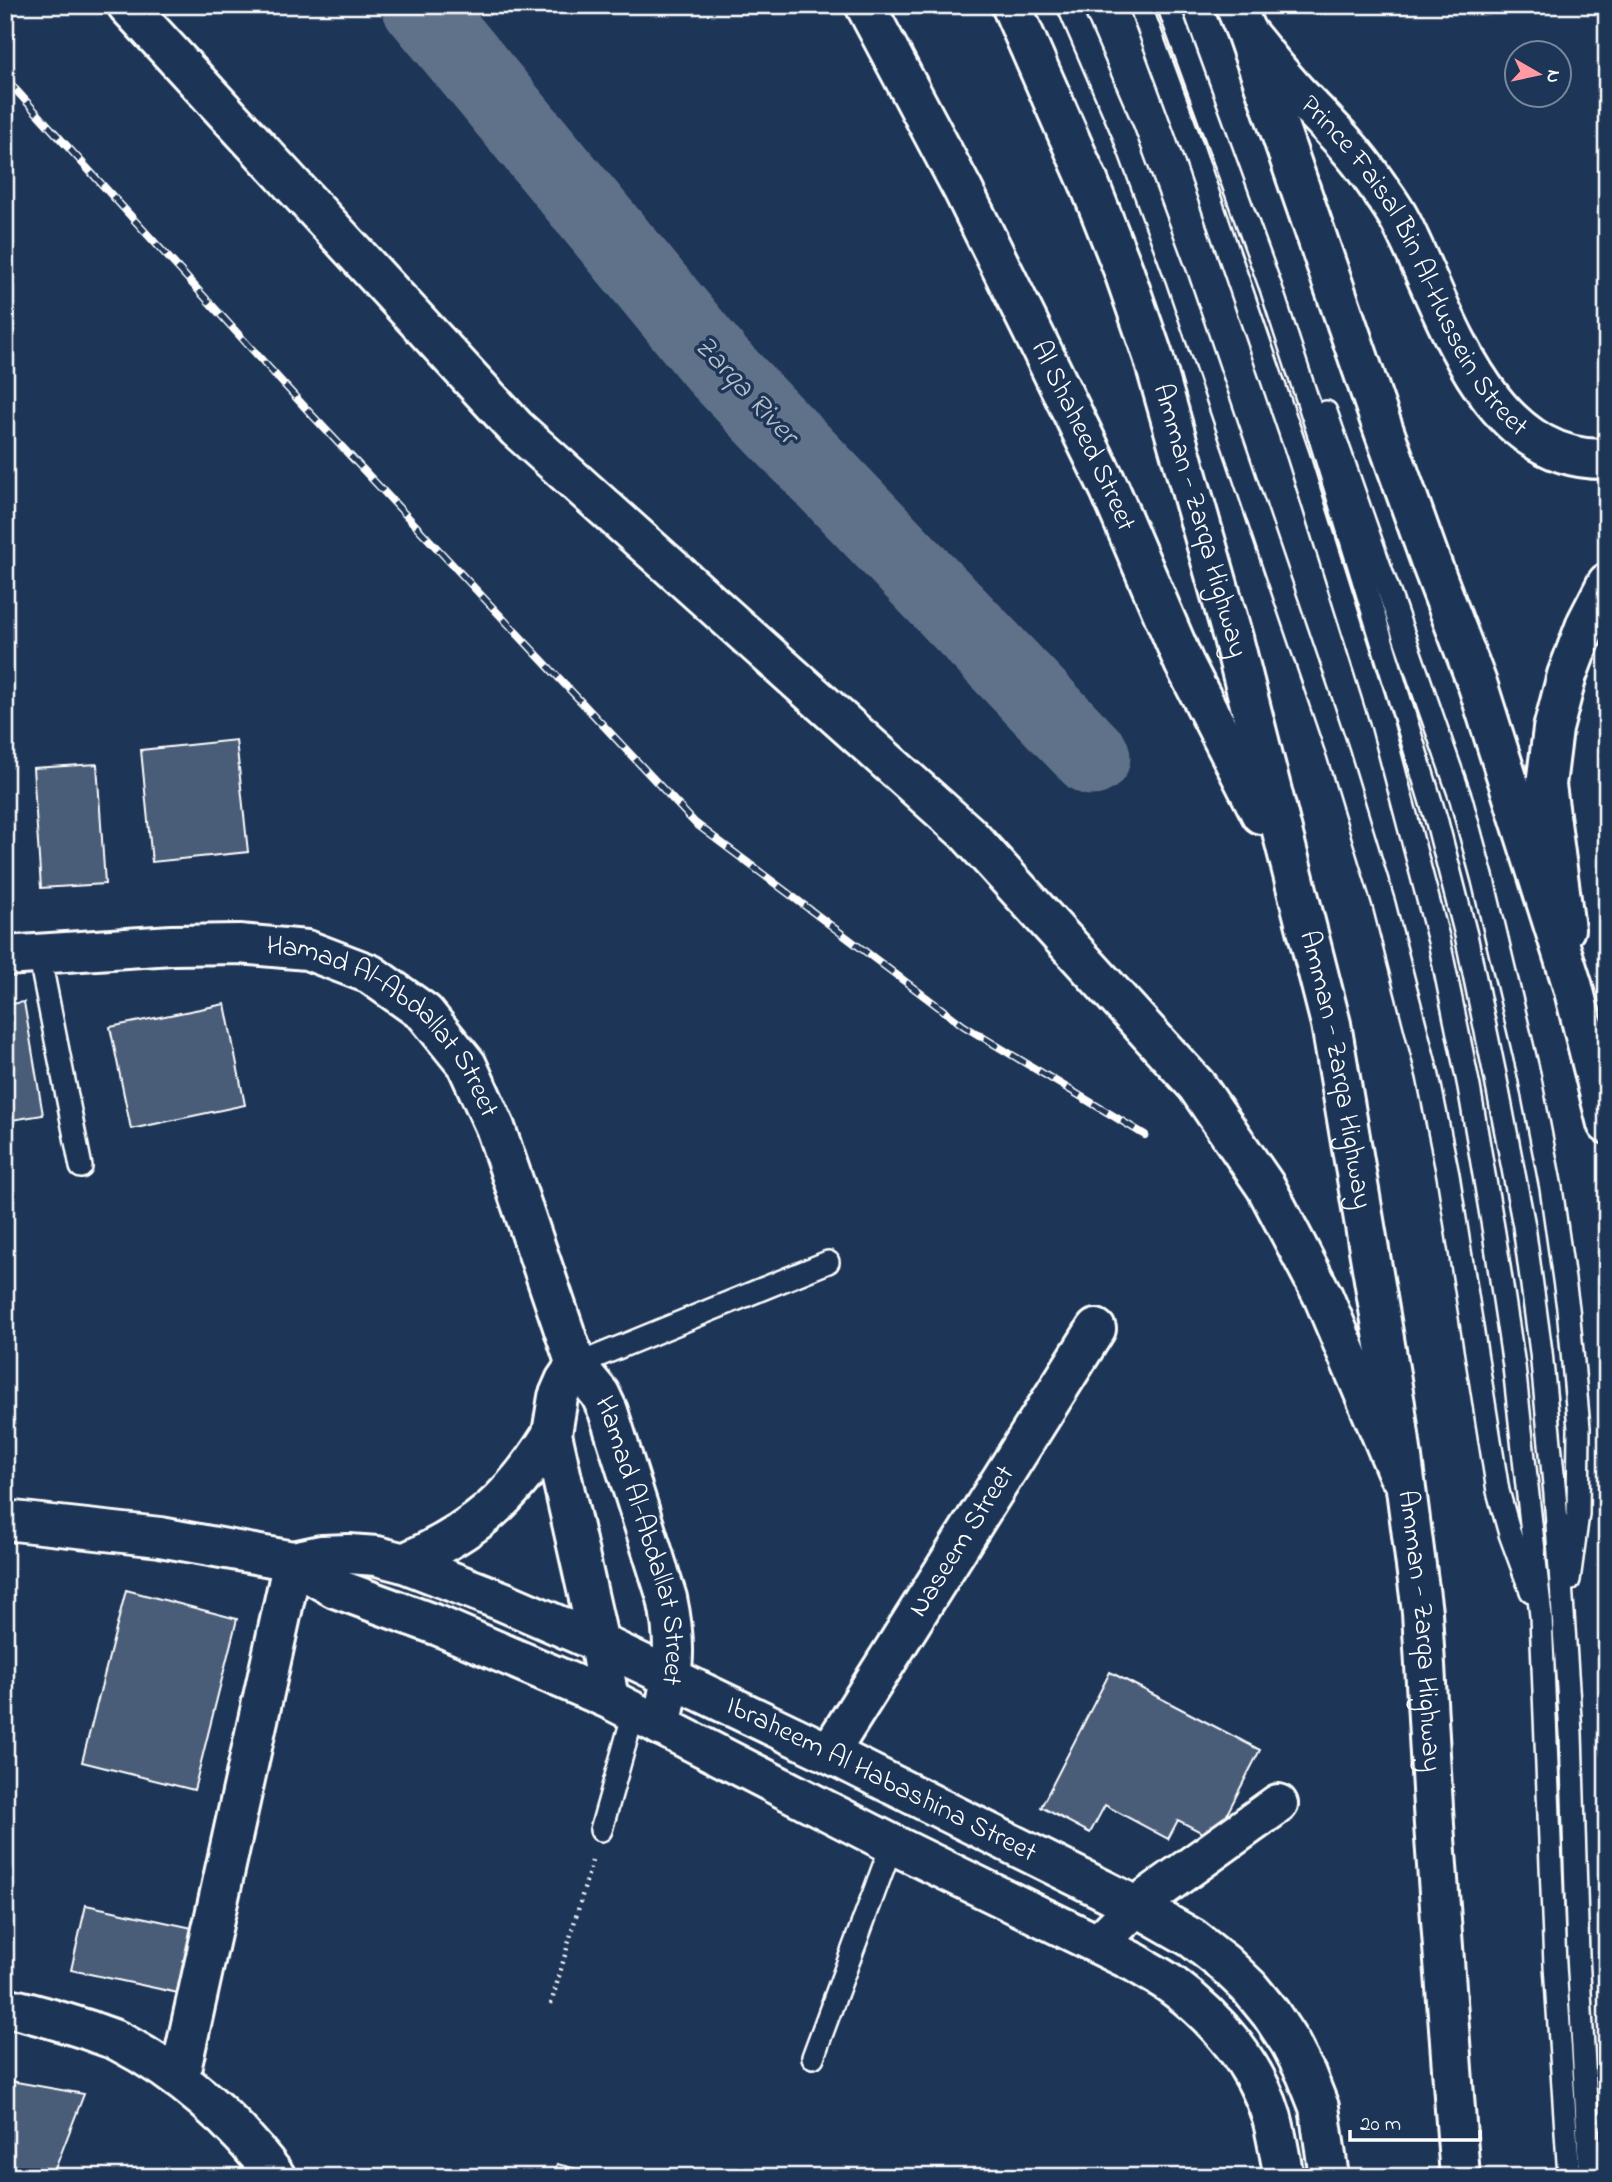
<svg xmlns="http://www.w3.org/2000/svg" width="1612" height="2182" viewBox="0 0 1612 2182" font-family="'Indie Flower',sans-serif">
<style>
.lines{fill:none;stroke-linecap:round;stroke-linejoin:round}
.river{stroke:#617289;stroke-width:77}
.building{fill:#4a5d79;stroke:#fff;stroke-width:2}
.lane-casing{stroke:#fff;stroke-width:26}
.street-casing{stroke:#fff;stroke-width:44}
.secondary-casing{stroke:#fff;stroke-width:44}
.highway-casing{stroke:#fff;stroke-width:44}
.path{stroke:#fff;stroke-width:4.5;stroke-dasharray:2 5;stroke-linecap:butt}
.lane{stroke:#1d3557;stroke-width:21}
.street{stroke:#1d3557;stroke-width:38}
.secondary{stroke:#1d3557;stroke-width:38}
.highway{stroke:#1d3557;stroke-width:38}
.rail-casing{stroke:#fff;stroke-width:8}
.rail{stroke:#1d3557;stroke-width:5;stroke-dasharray:16;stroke-linecap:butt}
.labels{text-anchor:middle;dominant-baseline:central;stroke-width:7;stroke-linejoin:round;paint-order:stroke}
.street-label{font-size:28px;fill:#fff;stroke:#1d3557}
.water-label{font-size:30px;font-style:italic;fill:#b8c0ca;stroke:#1d3557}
</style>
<rect width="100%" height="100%" fill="#1d3557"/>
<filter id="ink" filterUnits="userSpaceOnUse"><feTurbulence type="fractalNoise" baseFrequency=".0143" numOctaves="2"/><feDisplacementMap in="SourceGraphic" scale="14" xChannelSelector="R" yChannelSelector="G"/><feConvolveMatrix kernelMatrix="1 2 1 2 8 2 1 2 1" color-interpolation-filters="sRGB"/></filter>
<g filter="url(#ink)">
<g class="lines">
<!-- river -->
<polyline class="river" points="420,5 717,365 1092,757"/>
</g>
<!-- building -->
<g class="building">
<polygon points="236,740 248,852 152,862 141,750"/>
<polygon points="97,764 105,884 41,888 33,768"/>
<polygon points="24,1002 43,1115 5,1121 5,1005"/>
<polygon points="225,1004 245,1105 131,1129 110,1027"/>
<polygon points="126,1590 237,1619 194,1790 82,1762"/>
<polygon points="1110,1672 1260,1750 1214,1839 1178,1820 1168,1839 1105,1805 1090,1833 1041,1807"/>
<polygon points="86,1905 197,1929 183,1994 71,1970"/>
<polygon points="5,2080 84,2094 52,2177 5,2170"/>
<polygon points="557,2164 609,2177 554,2177"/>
</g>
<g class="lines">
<defs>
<g id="lane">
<polyline points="1068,5 1123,133 1177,279 1338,753 1384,904 1428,1076 1448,1175 1498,1491 1510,1534 1531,1591"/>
<polyline points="1140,5 1187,132 1298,455 1381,720 1439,941 1469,1087 1494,1233 1514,1366 1541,1616 1555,1965 1569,2177"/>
<polyline points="1168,5 1271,288 1320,438 1437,822 1466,935 1495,1075 1524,1226 1541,1352 1555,1494 1571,1733 1578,1955 1590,2177"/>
<polyline points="1326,412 1461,799 1483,880 1529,1074 1551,1188 1568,1308 1579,1428 1578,1514 1569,1580"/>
<polyline points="39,954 81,1167"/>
<polyline points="576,1365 828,1262"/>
<polyline points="601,1830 634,1712"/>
<polyline points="813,2057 892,1844"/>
</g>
<g id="street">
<path id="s1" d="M5 956 172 945 239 944 307 950 370 974 425 1013 467 1065 495 1127 576 1365 600 1394 608 1411 667 1598C678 1650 673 1674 661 1726"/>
<polyline points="576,1365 565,1381 558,1397 552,1434 599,1643 609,1699"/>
<path id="s2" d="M829 1753 1096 1329"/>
<polyline points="1098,1944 1136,1906 1278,1804"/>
<polyline points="179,2079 293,1561"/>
</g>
<g id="secondary">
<polyline points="127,5 517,429 968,834 1197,1086 1266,1187 1323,1296 1398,1474"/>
<path id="s3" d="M1247 33C1264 53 1280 75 1298 94 1325 122 1353 149 1375 182 1384 195 1394 208 1401 222 1445 307 1484 463 1607 459"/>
<polyline points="1565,929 1546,785 1553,729 1567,675 1587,622 1607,583"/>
<path id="s4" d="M5 1520 160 1537 293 1561 321 1555 349 1554 377 1556 404 1563 502 1601 599 1643 829 1753 1136 1906 1192 1938 1224 1963 1249 1987 1271 2014 1290 2043 1306 2074 1319 2107 1329 2177"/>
<path d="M293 1561 314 1576 335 1588 439 1626 609 1699 892 1844 1136 1963C1148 1971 1162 1977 1173 1986 1217 2018 1256 2065 1272 2118 1277 2137 1280 2157 1284 2177"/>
<path d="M404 1563C476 1530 510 1501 552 1434"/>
<path d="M5 2007C34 2013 60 2021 88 2030 98 2034 109 2037 118 2041 180 2073 235 2121 276 2177"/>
</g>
<g id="highway">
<path id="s5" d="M865 5 963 190 1027 320 1110 490 1184 663 1261 814"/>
<path id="s6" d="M1011 5 1089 183 1123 269 1153 356 1233 638 1331 1024 1395 1404 1422 1612 1434 1825 1460 2177"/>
<polyline points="1235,5 1246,32 1380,420 1430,560 1478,686 1573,987 1607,1124"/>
</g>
</defs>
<!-- lane casing -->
<use href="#lane" class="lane-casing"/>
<!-- street casing -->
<use href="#street" class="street-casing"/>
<!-- secondary casing -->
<use href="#secondary" class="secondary-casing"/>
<!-- highway casing -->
<use href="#highway" class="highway-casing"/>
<!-- path -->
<polyline class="path" points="551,2004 592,1861"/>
<!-- lane -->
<use href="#lane" class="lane"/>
<!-- street -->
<use href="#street" class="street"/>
<!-- secondary -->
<use href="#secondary" class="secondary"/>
<!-- highway -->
<use href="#highway" class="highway"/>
<defs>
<polyline id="rail" points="5,78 311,414 695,823 964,1026 1145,1135"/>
</defs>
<!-- rail casing -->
<use href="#rail" class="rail-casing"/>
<!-- rail -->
<use href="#rail" class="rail"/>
</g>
</g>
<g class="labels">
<!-- street labels -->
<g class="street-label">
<text stroke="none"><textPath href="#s3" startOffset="289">Prince Faisal Bin Al-Hussein Street</textPath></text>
<text stroke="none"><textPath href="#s5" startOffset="483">Al Shaheed Street</textPath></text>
<text stroke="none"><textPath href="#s6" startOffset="550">Amman - Zarqa Highway</textPath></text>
<text stroke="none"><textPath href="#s1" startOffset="411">Hamad Al-Abdallat Street</textPath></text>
<text stroke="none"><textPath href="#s6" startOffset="1116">Amman - Zarqa Highway</textPath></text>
<text stroke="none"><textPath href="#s2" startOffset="250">Naseem Street</textPath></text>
<text stroke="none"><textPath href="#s1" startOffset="1015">Hamad Al-Abdallat Street</textPath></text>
<text stroke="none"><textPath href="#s6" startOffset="1684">Amman - Zarqa Highway</textPath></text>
<text stroke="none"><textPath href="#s4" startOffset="928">Ibraheem Al Habashina Street</textPath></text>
</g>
<!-- water labels -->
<g class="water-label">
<text transform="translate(745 391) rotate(47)">Zarqa River</text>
</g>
</g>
<!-- margin -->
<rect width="1612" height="2182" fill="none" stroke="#1d3557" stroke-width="28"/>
<rect x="14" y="14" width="1584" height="2154" fill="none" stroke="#fff" stroke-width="2.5" filter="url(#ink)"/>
<!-- north arrow -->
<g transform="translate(1538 74) rotate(99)"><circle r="33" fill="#1d3557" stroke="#77869a" stroke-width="2"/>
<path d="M0-5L12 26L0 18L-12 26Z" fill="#ff9aa2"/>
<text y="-10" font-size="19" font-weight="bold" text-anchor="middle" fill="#ffffff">N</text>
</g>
<!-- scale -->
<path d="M1350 2130v10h130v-10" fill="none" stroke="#ffffff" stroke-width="3.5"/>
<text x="1360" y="2130" font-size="21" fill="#ffffff" stroke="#1d3557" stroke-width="5" paint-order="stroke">20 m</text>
</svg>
